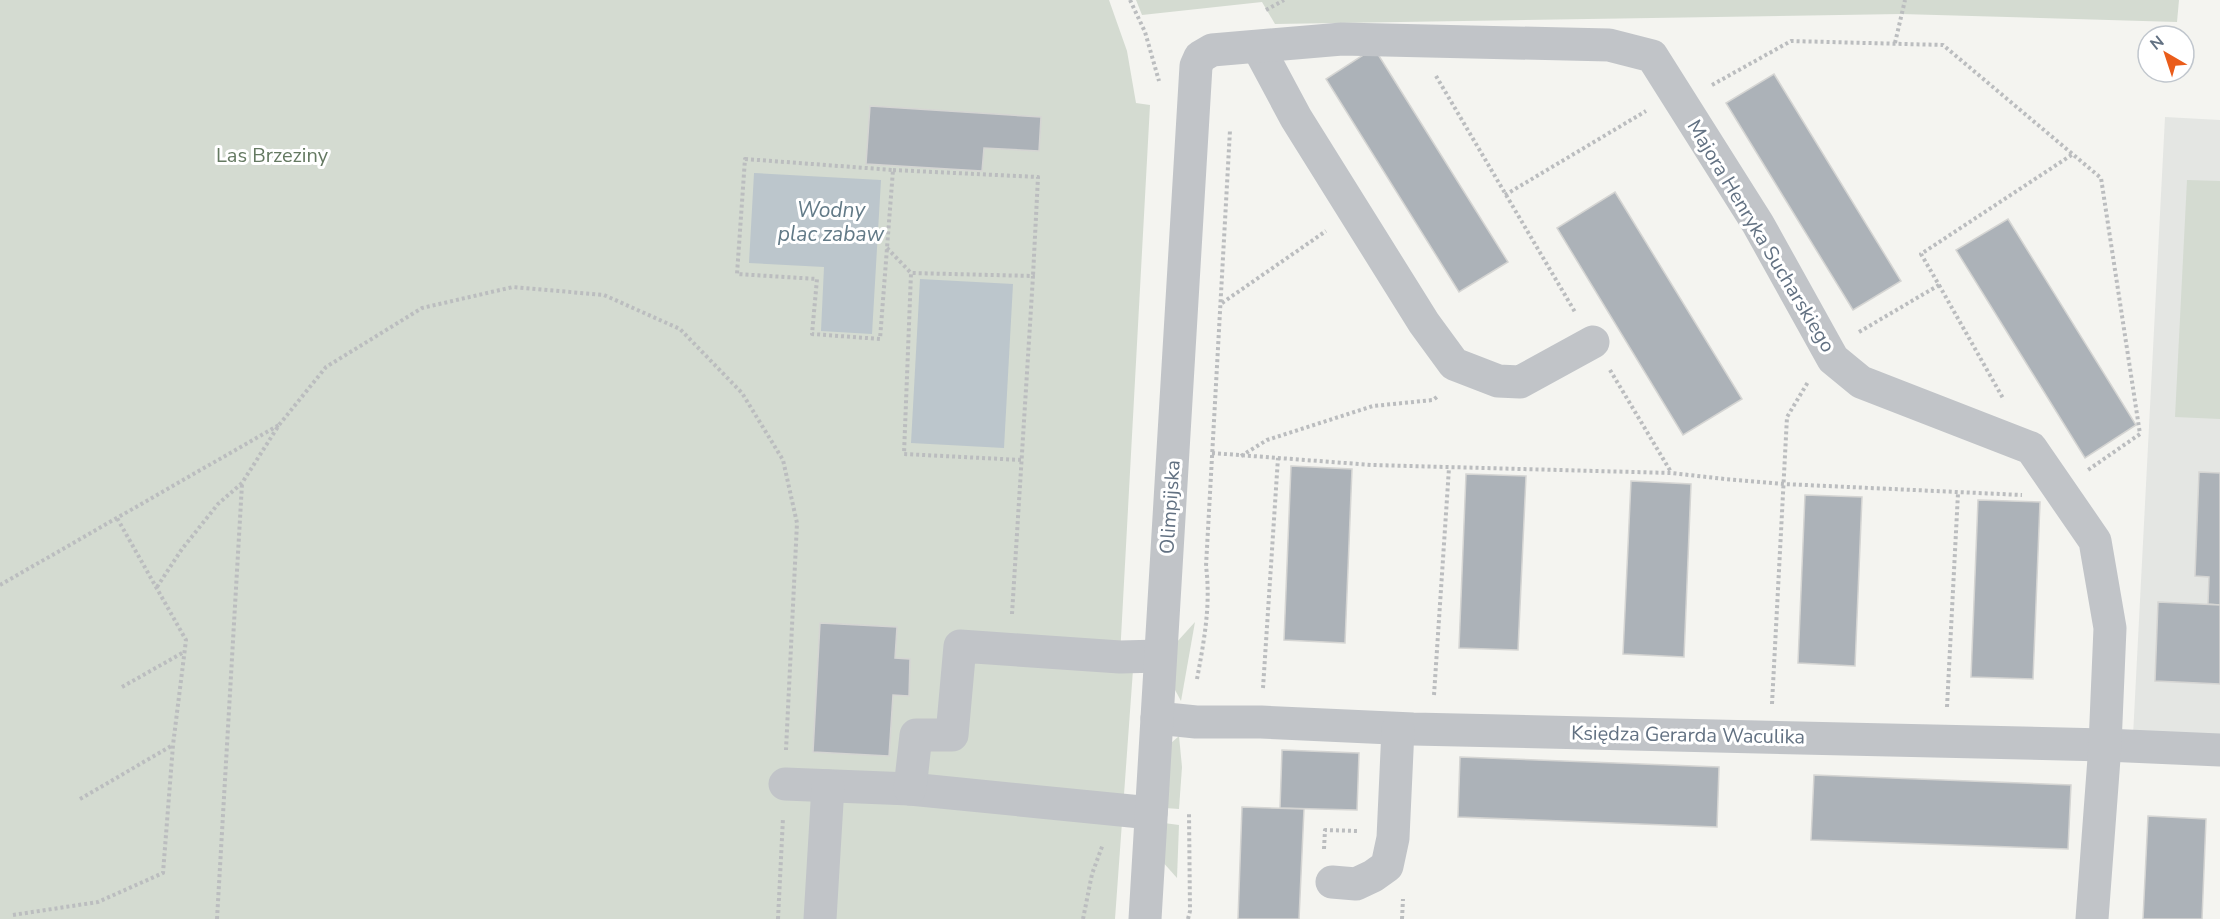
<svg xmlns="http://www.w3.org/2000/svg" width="2220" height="919" viewBox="0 0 2220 919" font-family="'Nunito Sans',sans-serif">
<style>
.built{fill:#e4e6e3}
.green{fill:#d4dbd1}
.water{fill:#bcc6cc}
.building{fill:#acb2b8;stroke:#d5d5d3;stroke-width:1.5}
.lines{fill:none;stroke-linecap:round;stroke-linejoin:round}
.path{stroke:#bbbdbf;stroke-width:4;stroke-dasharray:3 3;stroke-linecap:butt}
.minor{stroke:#c1c4c8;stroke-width:33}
.labels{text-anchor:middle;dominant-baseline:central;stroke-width:6;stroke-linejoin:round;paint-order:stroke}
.park-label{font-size:20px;fill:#647961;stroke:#fff}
.street-label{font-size:20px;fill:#627182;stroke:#fff}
.water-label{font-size:21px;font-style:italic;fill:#627a87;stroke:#fff}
</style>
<rect width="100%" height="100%" fill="#f4f4f0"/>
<!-- built -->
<polygon class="built" points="2165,117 2220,120 2220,740 2133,736"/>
<!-- green -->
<g class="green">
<polygon points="0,0 1109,0 1127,51 1136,103 1150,105 1120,656 1134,656 1115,919 0,919"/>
<polygon points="1136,0 2179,0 2177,22 1901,14 1275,24 1262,2 1142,15"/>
<polygon points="2187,180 2220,181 2220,419 2175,417"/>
<polygon points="1195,622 1181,701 1174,688 1176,643"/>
<polygon points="1179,736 1182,767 1179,809 1165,808 1170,744"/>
<polygon points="1164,823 1179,825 1177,878 1161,860"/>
</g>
<!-- water -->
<g class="water">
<polygon points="754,173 881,180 872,334 821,331 824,267 749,263"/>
<polygon points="920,279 1013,284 1004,448 911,443"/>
</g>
<!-- building -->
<g class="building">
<polygon points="1374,48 1508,262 1459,292 1326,79"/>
<polygon points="1774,74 1901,281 1853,310 1726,103"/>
<polygon points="870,106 1041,117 1039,151 984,148 982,171 866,164"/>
<polygon points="1615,192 1742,399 1683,435 1557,228"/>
<polygon points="2008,219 2136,425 2085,458 1956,250"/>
<polygon points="1291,466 1352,469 1345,643 1284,640"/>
<polygon points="2199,472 2220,473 2220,605 2208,604 2209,577 2195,576"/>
<polygon points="1466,474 1526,476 1518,650 1459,648"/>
<polygon points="1631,481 1691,484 1684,657 1623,654"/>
<polygon points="1805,495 1862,497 1855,666 1798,663"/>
<polygon points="1978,500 2040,502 2033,679 1971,677"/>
<polygon points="2158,602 2220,605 2220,684 2155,681"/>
<polygon points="820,623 897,627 895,658 910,659 909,696 893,695 889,756 813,752"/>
<polygon points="1282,750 1359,753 1357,810 1280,808"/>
<polygon points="1460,757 1719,767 1717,827 1458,817"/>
<polygon points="1814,775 2071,785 2068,849 1811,840"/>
<polygon points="1242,807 1304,809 1299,919 1238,919"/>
<polygon points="2148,816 2206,819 2202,919 2143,919"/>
</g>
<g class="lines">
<!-- path -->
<g class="path">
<polyline points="1130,0 1145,32 1159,81"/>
<polyline points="1266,10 1284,0"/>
<polyline points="1895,43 1905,0"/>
<polyline points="1436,76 1575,312"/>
<polyline points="1712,85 1791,41 1943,45 2101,178 2140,434 2088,470"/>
<polygon points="745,159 893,170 880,339 812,334 817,279 737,274"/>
<polyline points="893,170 1038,177 1033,276"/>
<polyline points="1505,195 1646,111"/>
<polyline points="887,248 911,273"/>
<polyline points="1939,285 2004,400"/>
<polyline points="1222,303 1326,231"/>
<polyline points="1859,332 1939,285 1921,254 2073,154"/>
<polyline points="1610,370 1671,472"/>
<polyline points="1212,453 1372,465 1671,473 1725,479 1784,484 2022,495"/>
<polyline points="1241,456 1267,440 1373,406 1433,400 1438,396"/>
<polyline points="0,585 279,425"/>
<polyline points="157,587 182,549 218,504 242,483 279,425 326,367 422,308 513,287 604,295 680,329 742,393 783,460 797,523 786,750"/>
<polyline points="1012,614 1033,276 911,273 904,454 1021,460"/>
<path d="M1197 679C1204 641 1211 605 1206 566L1230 130"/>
<polyline points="122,687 184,652"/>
<polyline points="1263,688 1278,458"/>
<polyline points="1434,695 1449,468"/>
<polyline points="1772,704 1787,417 1808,382"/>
<polyline points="1947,707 1958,493"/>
<polyline points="80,799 173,745"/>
<polyline points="1324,849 1325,830 1358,831"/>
<polyline points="13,915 98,902 163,873 173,745 186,640 117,518"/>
<polyline points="217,919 242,484"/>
<polyline points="778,919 783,818"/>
<polyline points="1083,919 1092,874 1103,844"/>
<polyline points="1188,919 1190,911 1189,814"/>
<polyline points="1402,919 1403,899"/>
</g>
<!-- minor -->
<g class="minor">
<polyline points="1258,47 1296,118 1424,323 1454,364 1498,381 1520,382 1593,342"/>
<polyline points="1157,718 1196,722 1261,722 1413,729 2105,745 2220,750"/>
<polyline points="785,784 910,789 1151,813"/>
<polyline points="910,789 916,735 952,735 960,646 1120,657 1160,656"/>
<polyline points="1332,882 1356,884 1373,876 1387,866 1393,838 1398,729"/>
<polyline points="820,919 828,786"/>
<polyline points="1145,919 1196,66 1200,57 1212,50 1342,39 1609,45 1652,56 1758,224 1833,359 1861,382 2031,448 2095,541 2110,628 2105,745 2092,919"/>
</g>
</g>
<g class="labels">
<!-- park labels -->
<g class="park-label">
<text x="272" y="155">Las Brzeziny</text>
</g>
<!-- street labels -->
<g class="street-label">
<text transform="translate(1761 236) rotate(59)">Majora Henryka Sucharskiego</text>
<text transform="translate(1170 507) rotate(-86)">Olimpijska</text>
<text transform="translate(1688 735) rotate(1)">Księdza Gerarda Waculika</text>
</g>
<!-- water labels -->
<g class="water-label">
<text x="831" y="210">Wodny<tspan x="831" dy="24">plac zabaw</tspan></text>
</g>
</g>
<!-- north arrow -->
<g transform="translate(2166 54) rotate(321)"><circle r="28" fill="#ffffff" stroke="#c0c6cd" stroke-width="1.5"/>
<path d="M0-4.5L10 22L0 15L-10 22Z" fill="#ea5c1a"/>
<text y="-9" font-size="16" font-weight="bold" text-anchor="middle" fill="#627182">N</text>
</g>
</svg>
